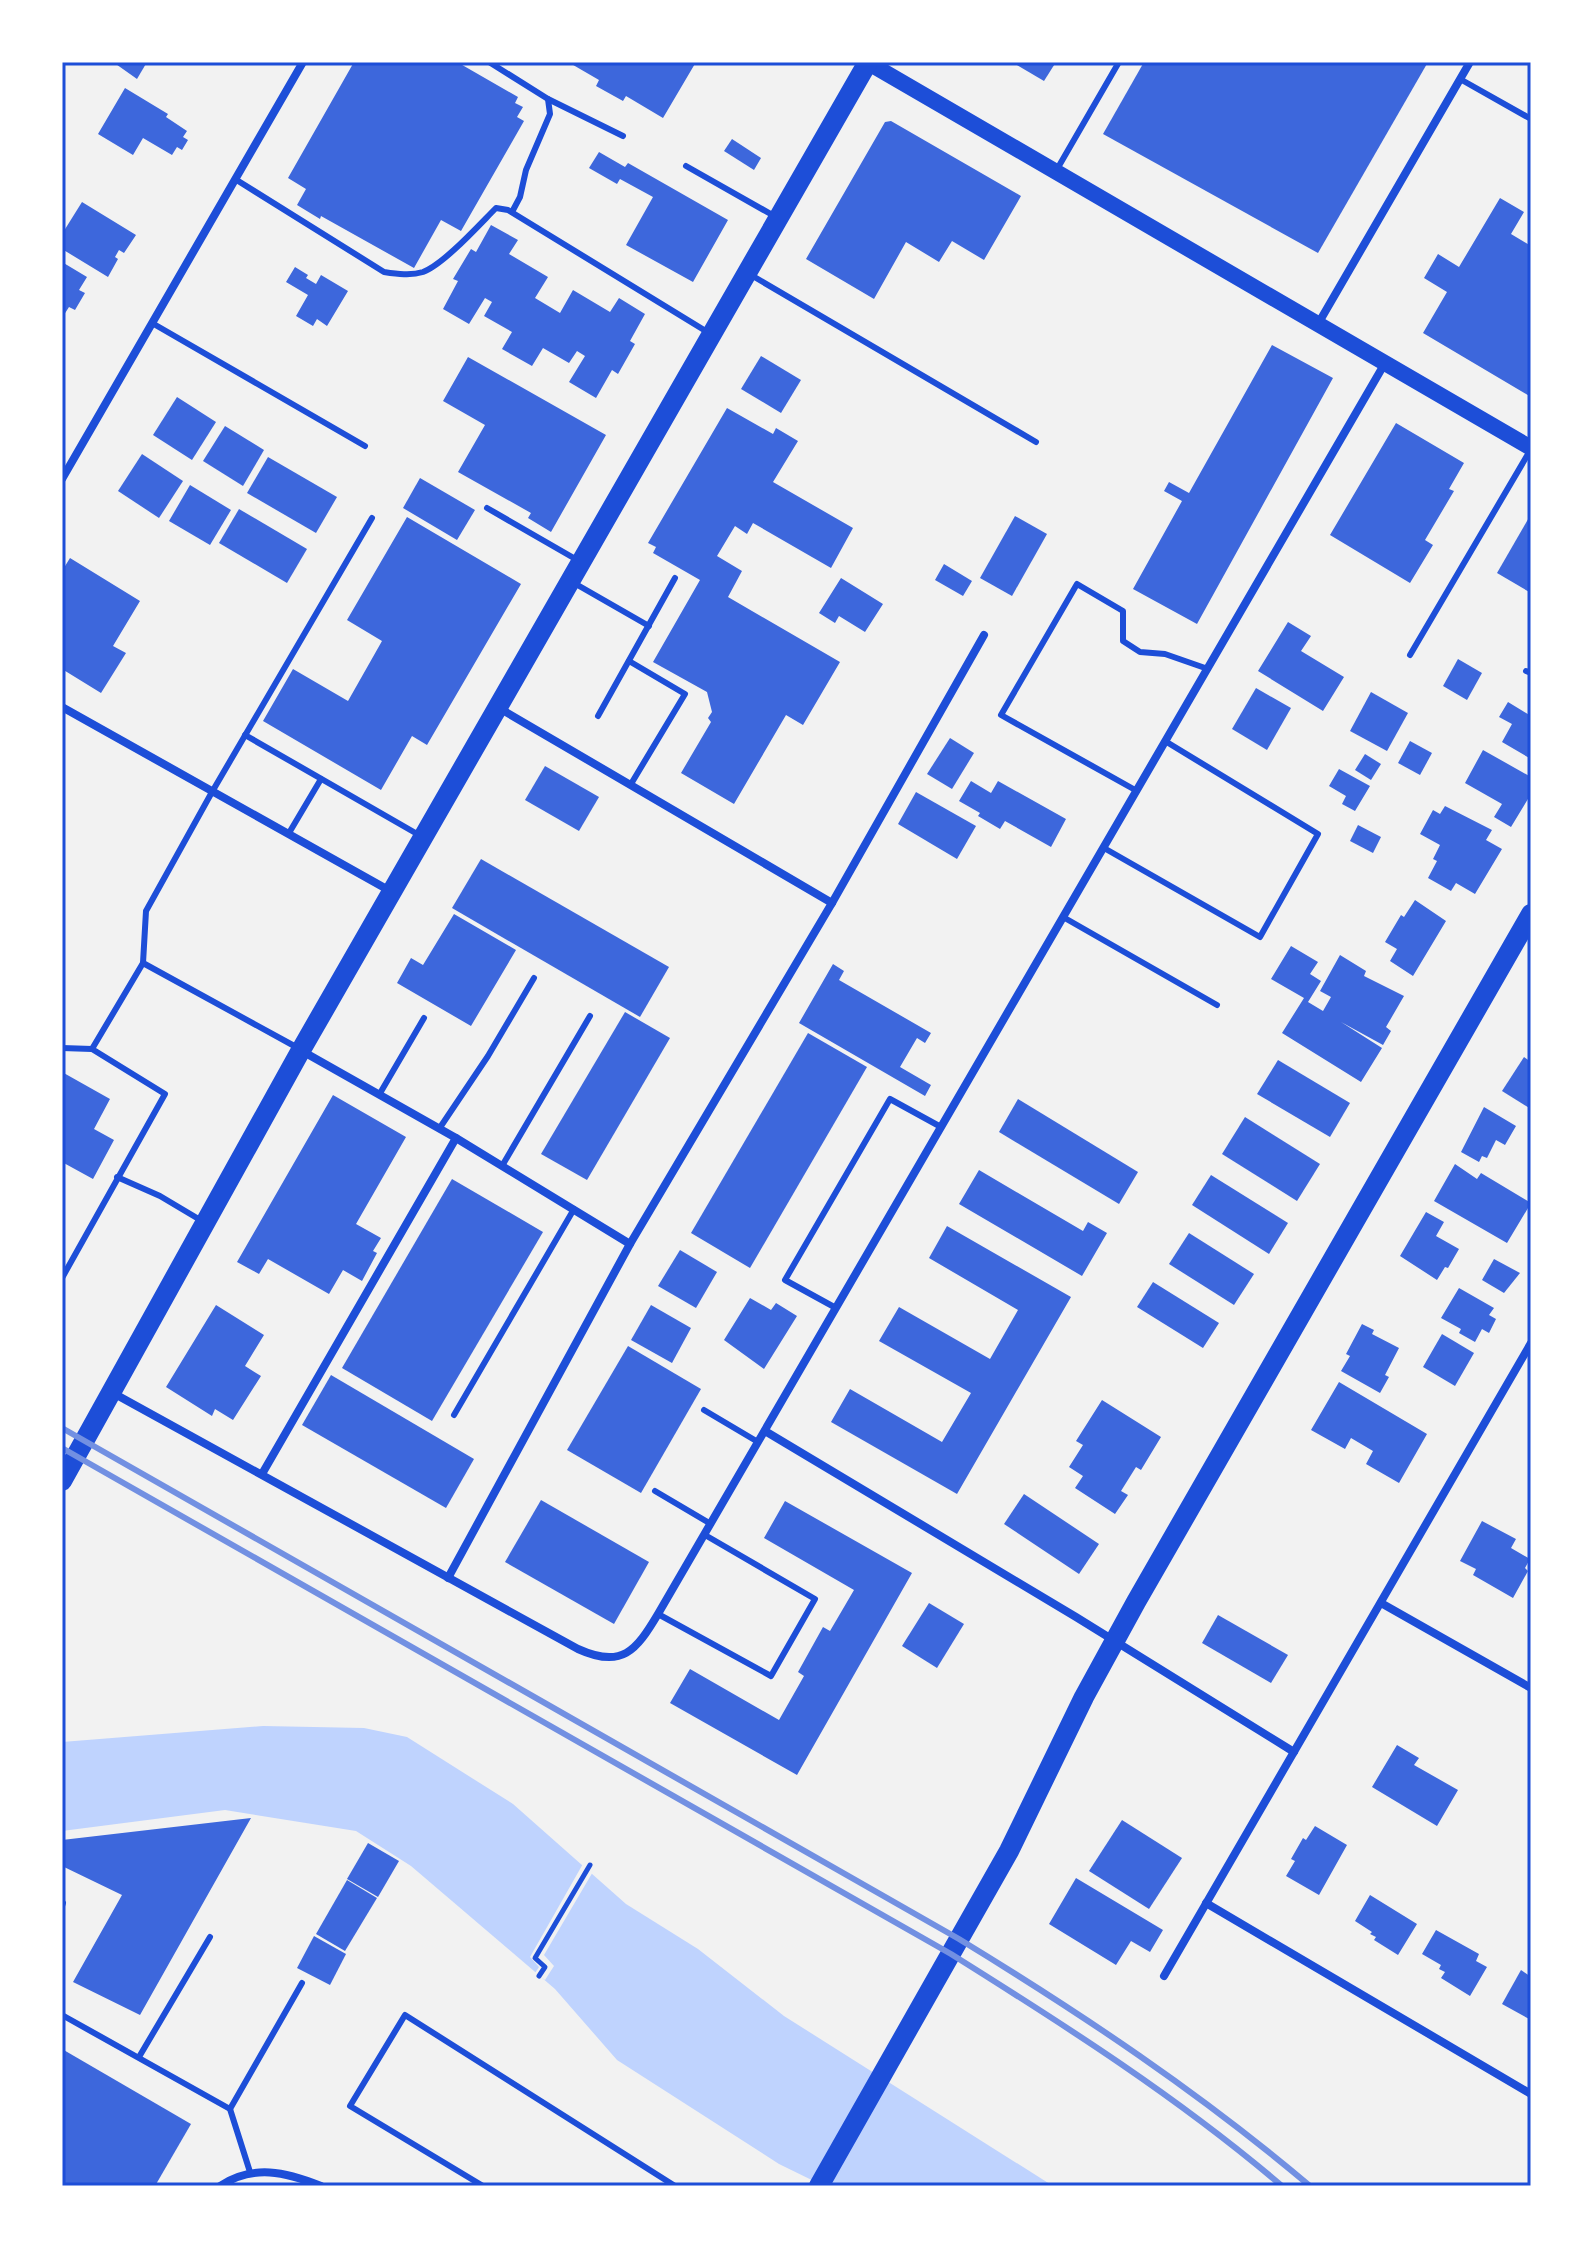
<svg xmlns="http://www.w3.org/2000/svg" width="1593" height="2248" viewBox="0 0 1593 2248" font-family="'Nunito Sans',sans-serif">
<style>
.water{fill:#bfd3fe}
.pier{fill:#f2f2f2}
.building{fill:#3d67dc}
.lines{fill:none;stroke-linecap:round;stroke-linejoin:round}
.path{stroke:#1d4ed8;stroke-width:5}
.service{stroke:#1d4ed8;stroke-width:6}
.minor{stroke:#1d4ed8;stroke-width:8}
.secondary{stroke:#1d4ed8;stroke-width:16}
.primary{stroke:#1d4ed8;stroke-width:20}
.rail{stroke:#7290e2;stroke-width:6}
.neatline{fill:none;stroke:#1d4ed8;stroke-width:3}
</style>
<rect width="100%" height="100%" fill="#f2f2f2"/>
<!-- water -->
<polygon class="water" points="263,1726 364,1728 407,1737 513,1804 626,1904 698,1949 784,2016 1053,2186 824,2186 779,2164 617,2060 555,1989 411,1866 356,1831 225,1810 62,1831 62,1742"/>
<!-- pier -->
<polygon class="pier" points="584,1862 594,1870 544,1955 554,1966 545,1980 535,1973 539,1967 530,1957"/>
<!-- building -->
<g class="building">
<polygon points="113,62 147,62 137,79"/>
<polygon points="354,62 457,62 518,97 515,103 523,107 517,117 524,121 461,231 441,220 414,268 321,216 320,219 297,205 306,189 288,178"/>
<polygon points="568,62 696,62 663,118 626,96 623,101 596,86 599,80"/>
<polygon points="1012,62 1056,62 1044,81"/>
<polygon points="1144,62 1428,62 1318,253 1103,134"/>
<polygon points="125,88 168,114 166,117 187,131 183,137 188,140 182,150 177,147 172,155 143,138 133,155 98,134"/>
<polygon points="891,121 1021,196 984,260 952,241 939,262 906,242 874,299 806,259 885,122"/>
<polygon points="732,139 761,158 754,170 724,151"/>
<polygon points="599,152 625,167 628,163 728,220 693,282 626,245 653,197 620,179 617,184 589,168"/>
<polygon points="1500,198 1524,212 1511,234 1531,246 1531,397 1423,333 1447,292 1424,278 1438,254 1459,267"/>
<polygon points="82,202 136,235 124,253 119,250 115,257 118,259 108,277 62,249 62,234"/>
<polygon points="491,225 518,240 509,254 548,277 535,298 560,313 573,290 610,312 619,298 645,314 630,341 635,344 618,374 612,370 596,398 569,382 585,356 577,351 569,363 543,348 532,366 502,349 512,332 484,316 492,302 485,298 469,324 443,309 458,281 453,279 471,249 476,252"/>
<polygon points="62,262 87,277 79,290 85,293 75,310 69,307 62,318"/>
<polygon points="295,267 308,275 306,278 316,284 321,275 348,291 327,326 317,319 313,326 296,316 308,295 286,282"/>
<polygon points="1272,345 1333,378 1197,624 1133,589 1182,501 1164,491 1169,482 1189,493"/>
<polygon points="761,356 801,380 781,413 741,389"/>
<polygon points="468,357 606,435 551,532 528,518 531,513 458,472 485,425 443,401"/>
<polygon points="177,397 216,422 192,460 153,435"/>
<polygon points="727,408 773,434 776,428 798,441 773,482 853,528 831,568 753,523 747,534 735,526 717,556 742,571 728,597 840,662 803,725 786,715 734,804 681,773 711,722 708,718 712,712 707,692 653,662 700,580 653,553 656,547 648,543"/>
<polygon points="1396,423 1464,463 1449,489 1454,491 1425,540 1433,545 1410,583 1330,535"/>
<polygon points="225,426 264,450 243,486 203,461"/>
<polygon points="142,454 183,481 159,518 118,491"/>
<polygon points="268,457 337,497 316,533 247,493"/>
<polygon points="420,478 475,510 457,540 403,508"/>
<polygon points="190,485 231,510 210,545 169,521"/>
<polygon points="239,509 307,549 287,583 219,543"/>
<polygon points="1531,514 1531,593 1497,573"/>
<polygon points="1015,516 1047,534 1012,596 980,578"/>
<polygon points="407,517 521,584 427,745 412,736 381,790 263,721 293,669 348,701 382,641 347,620"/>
<polygon points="70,558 140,601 113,646 126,653 101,693 62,669 62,571"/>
<polygon points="944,564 972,581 963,596 935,580"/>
<polygon points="841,578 883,604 865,632 839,616 835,623 819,613"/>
<polygon points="1288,622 1311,636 1301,651 1344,677 1323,711 1258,671"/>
<polygon points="1458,659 1482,673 1467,700 1443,686"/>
<polygon points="1256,688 1291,708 1267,750 1232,729"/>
<polygon points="1371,692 1408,713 1387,751 1350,731"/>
<polygon points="1508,702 1531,716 1531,759 1502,742 1512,724 1499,717"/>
<polygon points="950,738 974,753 952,789 927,774"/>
<polygon points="1410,741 1432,753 1420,775 1398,763"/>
<polygon points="1483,750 1531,777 1531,794 1511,827 1494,817 1502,804 1465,783"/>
<polygon points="1365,754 1381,764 1371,780 1355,770"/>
<polygon points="545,766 599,797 579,831 525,800"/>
<polygon points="1339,769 1370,786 1355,811 1342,804 1346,796 1329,786"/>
<polygon points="971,781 991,793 998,781 1066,819 1051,847 1005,821 1000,829 978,816 980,813 959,801"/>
<polygon points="916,792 976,826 957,859 898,824"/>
<polygon points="1445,806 1492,830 1486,840 1502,849 1475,894 1456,883 1451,891 1428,878 1437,861 1433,859 1440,845 1420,834 1433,810 1440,814"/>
<polygon points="1358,825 1381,837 1373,853 1350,841"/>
<polygon points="481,859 669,967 640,1017 452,908"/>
<polygon points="1415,900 1446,921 1413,976 1390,961 1397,949 1385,942 1401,915 1404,917"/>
<polygon points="454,914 516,950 471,1026 397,983 411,958 423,965"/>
<polygon points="1291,946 1318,962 1310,974 1321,981 1308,1002 1323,1011 1331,997 1320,991 1340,955 1366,971 1364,976 1404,996 1386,1027 1391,1031 1383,1045 1341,1022 1382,1048 1361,1082 1282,1033 1304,998 1271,979"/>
<polygon points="833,964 844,971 839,980 931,1033 925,1043 917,1038 900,1067 931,1085 925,1096 799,1023"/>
<polygon points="625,1012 670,1038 587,1180 541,1154"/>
<polygon points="808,1033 867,1067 750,1268 691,1233"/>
<polygon points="1524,1057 1531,1062 1531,1109 1502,1091"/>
<polygon points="1278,1060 1350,1103 1330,1137 1257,1094"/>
<polygon points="62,1072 110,1099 94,1129 114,1140 93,1179 62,1162"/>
<polygon points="333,1095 406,1137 356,1224 381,1238 373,1251 377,1253 362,1281 343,1270 329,1294 268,1259 259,1274 237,1262"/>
<polygon points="1018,1099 1138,1172 1119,1204 999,1132"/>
<polygon points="1484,1107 1516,1126 1505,1145 1496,1140 1487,1158 1482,1156 1479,1162 1461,1152"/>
<polygon points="1245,1117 1320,1164 1297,1201 1222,1154"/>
<polygon points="1455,1164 1477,1179 1481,1173 1531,1203 1507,1243 1434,1201"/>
<polygon points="979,1170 1083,1231 1088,1222 1107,1233 1082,1276 959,1204"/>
<polygon points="1211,1175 1288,1223 1269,1254 1192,1205"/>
<polygon points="452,1179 543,1232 432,1421 342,1368"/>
<polygon points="1426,1212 1444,1222 1436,1236 1459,1249 1448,1268 1445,1267 1437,1280 1400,1256"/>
<polygon points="947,1226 1071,1297 957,1494 831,1422 850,1389 942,1442 971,1393 879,1341 899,1307 990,1359 1018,1310 929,1258"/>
<polygon points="1189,1233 1254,1274 1234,1305 1169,1264"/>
<polygon points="680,1250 717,1272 696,1308 658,1286"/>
<polygon points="1494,1259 1520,1273 1504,1293 1482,1280"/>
<polygon points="1153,1282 1219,1323 1203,1348 1137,1307"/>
<polygon points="1459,1288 1494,1308 1489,1315 1496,1319 1489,1333 1482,1329 1475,1342 1459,1333 1461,1329 1441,1318"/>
<polygon points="750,1298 771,1310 776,1303 797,1316 764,1369 724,1340"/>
<polygon points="216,1305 264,1335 245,1366 261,1376 233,1420 215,1409 212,1416 166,1387"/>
<polygon points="651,1305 691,1328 672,1363 631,1340"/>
<polygon points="1362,1324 1374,1330 1372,1334 1399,1348 1385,1375 1389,1377 1380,1393 1341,1371 1350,1356 1346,1354"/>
<polygon points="1442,1334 1474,1353 1455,1386 1423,1367"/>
<polygon points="628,1346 701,1389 641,1493 567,1450"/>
<polygon points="331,1375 474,1459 446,1508 302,1425"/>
<polygon points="1339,1382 1427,1434 1399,1483 1366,1464 1373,1451 1351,1438 1345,1449 1311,1430"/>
<polygon points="1102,1400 1161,1437 1141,1470 1136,1467 1121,1491 1128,1495 1115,1514 1075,1488 1083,1476 1069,1467 1083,1445 1076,1441"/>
<polygon points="1024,1494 1099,1544 1079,1574 1004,1524"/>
<polygon points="541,1500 649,1562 614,1624 505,1562"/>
<polygon points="785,1501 912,1573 797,1775 670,1703 690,1669 779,1720 804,1676 798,1672 823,1627 830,1631 854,1590 764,1538"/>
<polygon points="1482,1521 1516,1539 1511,1548 1530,1559 1525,1568 1528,1571 1513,1598 1473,1575 1476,1569 1460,1561"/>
<polygon points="929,1603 964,1624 937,1668 902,1646"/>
<polygon points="1218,1615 1288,1655 1271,1683 1202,1643"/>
<polygon points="1397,1745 1419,1758 1414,1765 1458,1790 1437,1826 1372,1787"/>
<polygon points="251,1818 140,2015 73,1982 122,1895 62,1866 62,1840"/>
<polygon points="1122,1820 1182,1858 1149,1909 1089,1871"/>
<polygon points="1315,1826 1347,1845 1319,1895 1286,1876 1295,1861 1291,1859 1303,1838 1306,1840"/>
<polygon points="368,1843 399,1861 378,1897 347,1879"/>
<polygon points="1076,1878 1163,1930 1150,1952 1131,1941 1116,1965 1049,1924"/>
<polygon points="347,1880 377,1898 345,1951 316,1934"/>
<polygon points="1370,1895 1417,1924 1398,1955 1374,1940 1376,1937 1370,1934 1372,1932 1355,1921"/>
<polygon points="1436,1930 1479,1954 1476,1961 1487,1967 1470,1996 1441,1978 1445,1972 1439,1969 1441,1965 1422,1954"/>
<polygon points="314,1936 346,1954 330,1985 297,1968"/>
<polygon points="1521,1970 1531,1977 1531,2020 1502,2004"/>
<polygon points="62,2049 191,2124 155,2186 62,2186"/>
</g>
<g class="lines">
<!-- path -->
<polyline class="path" points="539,1976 545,1967 535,1958 590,1865"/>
<!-- service -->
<g class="service">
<polyline points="489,62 548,99 550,114 526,170 520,197 512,212"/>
<polyline points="1460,79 1531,119"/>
<polyline points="548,99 623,136"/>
<polyline points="686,166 776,217"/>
<polyline points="1056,171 1119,62"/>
<path d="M235 179 384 272C397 274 411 276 423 272 444 264 479 225 496 208L508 210 709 333"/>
<polyline points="751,275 1036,442"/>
<polyline points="152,323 365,446"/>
<polyline points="487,508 579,561"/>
<polyline points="574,583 649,626"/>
<polyline points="1410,655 1531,449"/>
<polyline points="629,661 685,694 631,784"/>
<polyline points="1526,671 1531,673"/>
<polyline points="598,716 675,578"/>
<polyline points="245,735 419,835"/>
<polyline points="1137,791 1001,715 1077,584 1123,611 1123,641 1140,652 1165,654 1208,669"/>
<polyline points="289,833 321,779"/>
<polyline points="1104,848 1260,937 1318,834 1165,741"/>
<polyline points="1063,917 1217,1005"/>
<polyline points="143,963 146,911 212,792 372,518"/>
<polyline points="62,1048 92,1049"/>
<polyline points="379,1095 424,1018"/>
<polyline points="439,1129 488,1056 534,978"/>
<polyline points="502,1166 590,1016"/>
<polyline points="117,1177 160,1196 202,1221"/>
<polyline points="62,1278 165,1094 92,1049 143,963 298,1048"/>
<polyline points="836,1308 785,1280 890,1099 941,1127"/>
<polyline points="704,1410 758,1442"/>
<polyline points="454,1415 574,1209"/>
<polyline points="655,1491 711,1524"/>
<polyline points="658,1614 771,1676 815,1599 705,1535"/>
<polyline points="62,1906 63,1903"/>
<polyline points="62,2015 230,2109 250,2172"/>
<polyline points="139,2057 210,1937"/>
<polyline points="230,2109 302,1983"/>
<polyline points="483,2186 350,2106 405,2015 675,2186"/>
</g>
<!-- minor -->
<g class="minor">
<polyline points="1318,324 1470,62"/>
<polyline points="62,479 303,62"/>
<polyline points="62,707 392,892"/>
<polyline points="499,708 832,903"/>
<polyline points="302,1051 456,1138 630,1244"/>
<path d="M113 1393 578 1649C622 1669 636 1651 658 1614L1385 363"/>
<polyline points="765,1431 1076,1617 1294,1752"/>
<polyline points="262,1474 456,1138"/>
<polyline points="448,1578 630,1244 832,903 984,635"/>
<polyline points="1381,1603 1531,1688"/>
<polyline points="1206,1903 1531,2094"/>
<polyline points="1164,1976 1531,1343"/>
<path d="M220 2186C253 2164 286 2172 321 2186"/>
</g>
<!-- secondary -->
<polyline class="secondary" points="867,62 1531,448"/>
<!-- primary -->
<g class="primary">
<polyline points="62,1481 301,1050 868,62"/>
<polyline points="819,2186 1009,1851 1084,1697 1136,1602 1531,914"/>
</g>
<!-- rail -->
<g class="rail">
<path d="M62 1428 959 1939C1082 2014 1200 2093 1310 2186"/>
<path d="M62 1448 951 1954C1066 2026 1179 2098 1282 2186"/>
</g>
</g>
<!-- border -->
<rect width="1593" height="2248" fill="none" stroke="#ffffff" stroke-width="128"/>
<rect x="64" y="64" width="1465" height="2120" class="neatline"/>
</svg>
